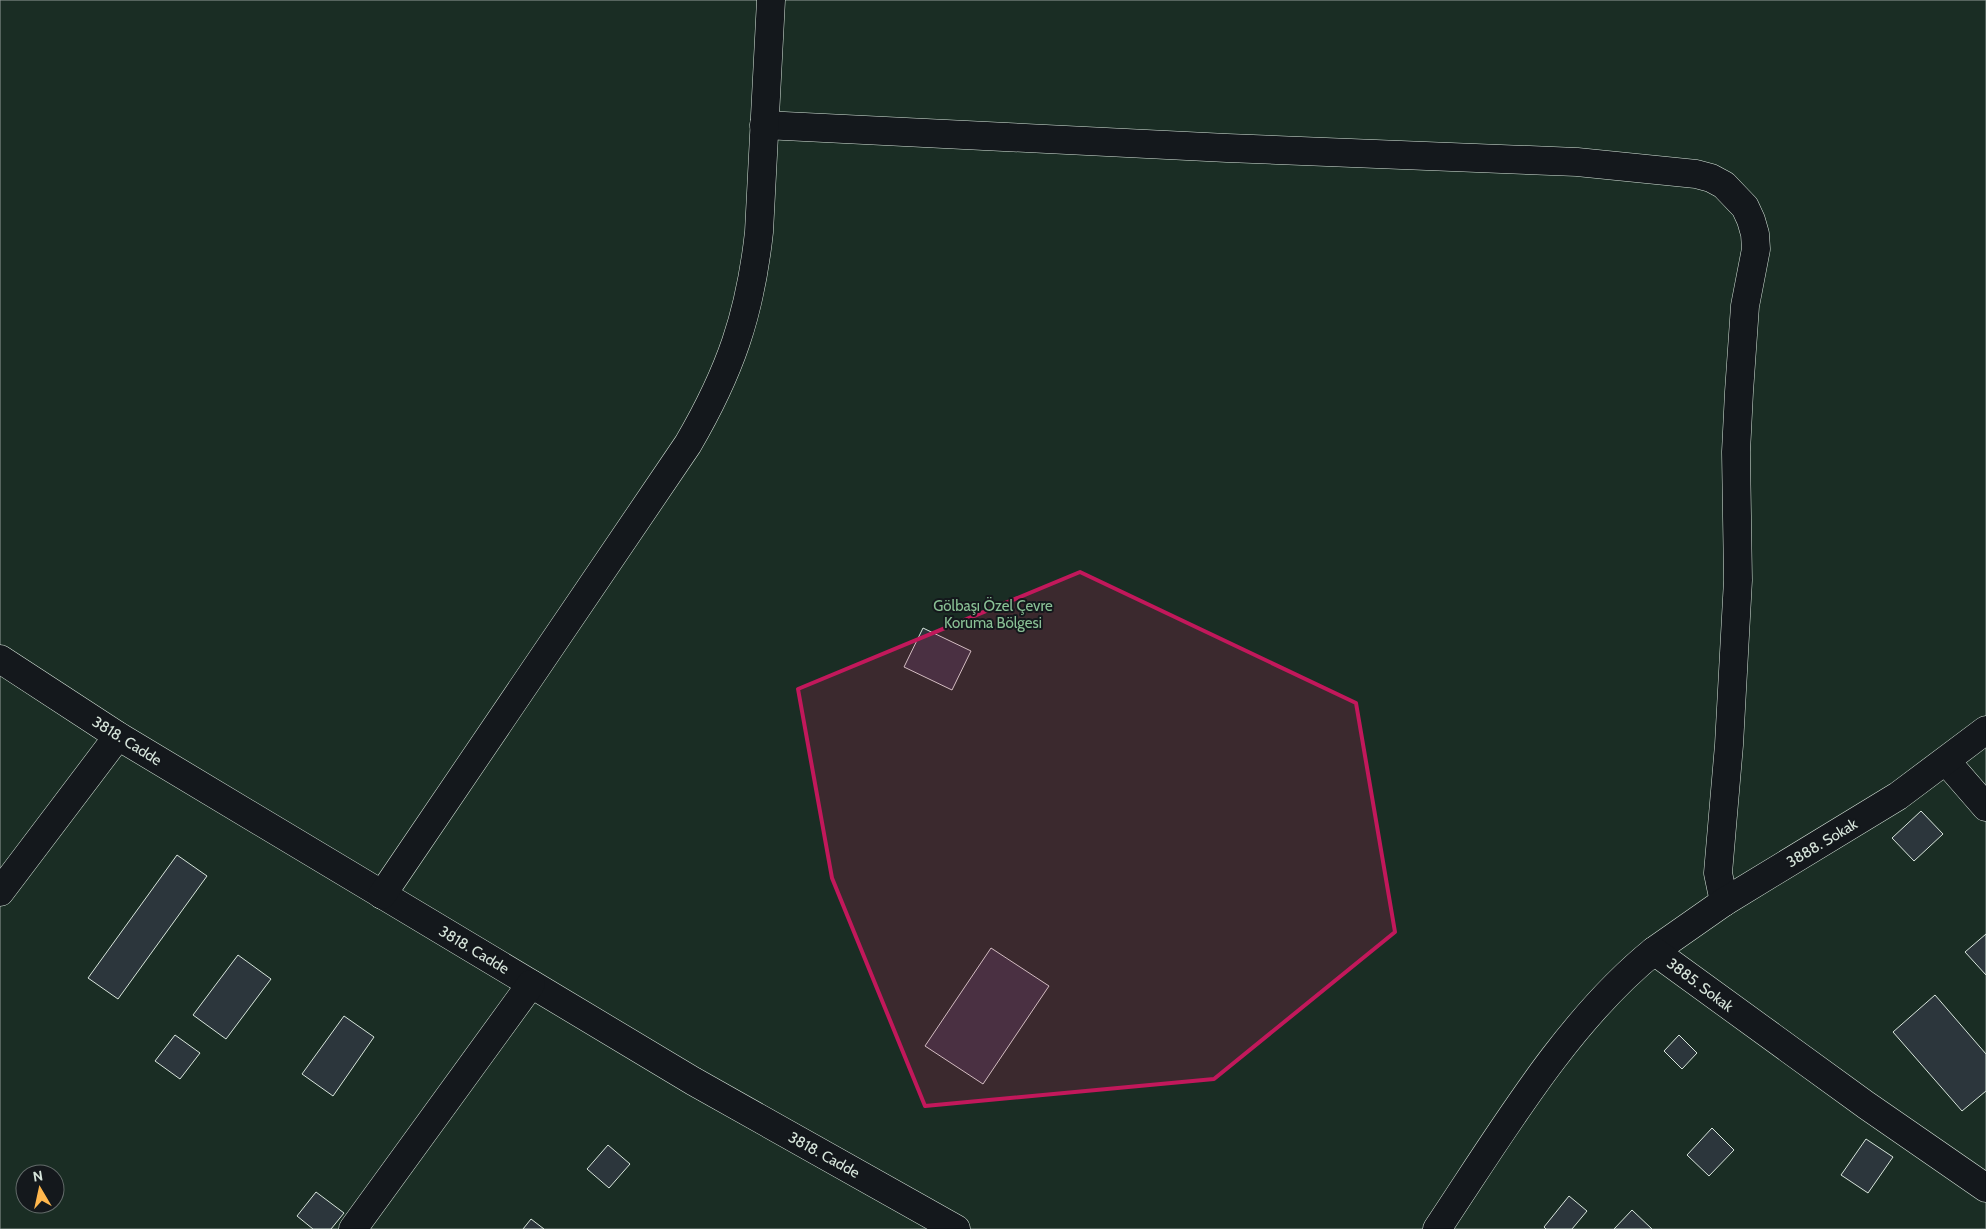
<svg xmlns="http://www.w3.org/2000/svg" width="1986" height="1229" viewBox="0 0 1986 1229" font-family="Cabin,sans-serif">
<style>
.green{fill:#1a2d24;stroke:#939e99;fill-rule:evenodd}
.building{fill:#2c363c;stroke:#d8e6dc}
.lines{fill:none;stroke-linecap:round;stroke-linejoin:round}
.minor-casing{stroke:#d8e6dc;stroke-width:29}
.minor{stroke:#14181c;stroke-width:28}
.marked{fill:#c2185b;fill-opacity:0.2;stroke:#c2185b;stroke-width:4;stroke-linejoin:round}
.labels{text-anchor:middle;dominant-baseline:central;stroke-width:4;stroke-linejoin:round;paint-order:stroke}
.park-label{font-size:15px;fill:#8ac095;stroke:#14181c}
.street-label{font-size:15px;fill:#d8e6dc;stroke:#14181c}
</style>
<rect width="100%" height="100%" fill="#14181c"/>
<!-- green -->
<path class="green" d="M0 0H1986V1229H0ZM25 1174H55V1204H25Z"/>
<!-- building -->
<g class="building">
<polygon points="923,628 971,651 952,690 904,667"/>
<polygon points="1921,811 1943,834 1914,861 1892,838"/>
<polygon points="177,855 207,876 118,999 88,978"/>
<polygon points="1986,934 1986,975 1965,952"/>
<polygon points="991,948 1049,986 983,1084 925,1046"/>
<polygon points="238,955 271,979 226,1039 193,1015"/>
<polygon points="1935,995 1986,1054 1986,1091 1962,1111 1893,1032"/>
<polygon points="344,1016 374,1037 333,1096 302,1074"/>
<polygon points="175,1035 200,1053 180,1079 155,1061"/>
<polygon points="1679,1035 1697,1053 1682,1069 1664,1051"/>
<polygon points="1712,1128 1734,1150 1709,1176 1687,1155"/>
<polygon points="1866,1139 1893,1157 1868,1193 1841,1175"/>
<polygon points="608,1145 630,1164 609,1188 587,1169"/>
<polygon points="316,1192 344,1213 331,1229 313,1229 297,1216"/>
<polygon points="1569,1196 1587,1211 1572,1229 1546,1229 1544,1227"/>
<polygon points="1632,1210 1652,1229 1614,1229"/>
<polygon points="531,1219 544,1229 523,1229"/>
</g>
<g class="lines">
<defs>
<g id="minor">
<polyline points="764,125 1227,148 1577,162 1696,174 1711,178 1724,185 1745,207 1751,220 1755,234 1756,249 1745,306 1739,392 1736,452 1738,580 1729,745 1718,873 1724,902"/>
<polyline points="0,659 118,736 693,1081 956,1229"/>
<polyline points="1946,761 1986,807"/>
<polyline points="0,892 118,736"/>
<path d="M382 895 688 444C730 372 750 315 759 232L771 0"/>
<polyline points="1654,951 1724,902 1898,796 1986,730"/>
<polyline points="353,1229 531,984"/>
<path d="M1437 1229C1500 1135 1566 1022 1654 951L1866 1105 1986 1188"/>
</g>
</defs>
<!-- minor casing -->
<use href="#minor" class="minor-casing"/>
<!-- minor -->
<use href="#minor" class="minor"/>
</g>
<!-- marked area -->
<path class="marked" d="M1080 572 1356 703 1395 932 1214 1079 925 1106 832 878 798 689Z"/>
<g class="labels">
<!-- park labels -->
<g class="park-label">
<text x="993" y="606">Gölbaşı Özel Çevre<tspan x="993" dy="17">Koruma Bölgesi</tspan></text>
</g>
<!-- street labels -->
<g class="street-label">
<text transform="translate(127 741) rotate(32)">3818. Cadde</text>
<text transform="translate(1822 843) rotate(-31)">3888. Sokak</text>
<text transform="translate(474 950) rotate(31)">3818. Cadde</text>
<text transform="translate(1700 985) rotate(37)">3885. Sokak</text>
<text transform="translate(824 1155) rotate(29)">3818. Cadde</text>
</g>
</g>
<!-- north arrow -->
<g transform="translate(40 1189) rotate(351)"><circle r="24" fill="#14181c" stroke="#626a69"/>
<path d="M0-4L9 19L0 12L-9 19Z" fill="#ffb74d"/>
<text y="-8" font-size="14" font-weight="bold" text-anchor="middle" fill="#d8e6dc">N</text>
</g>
</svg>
